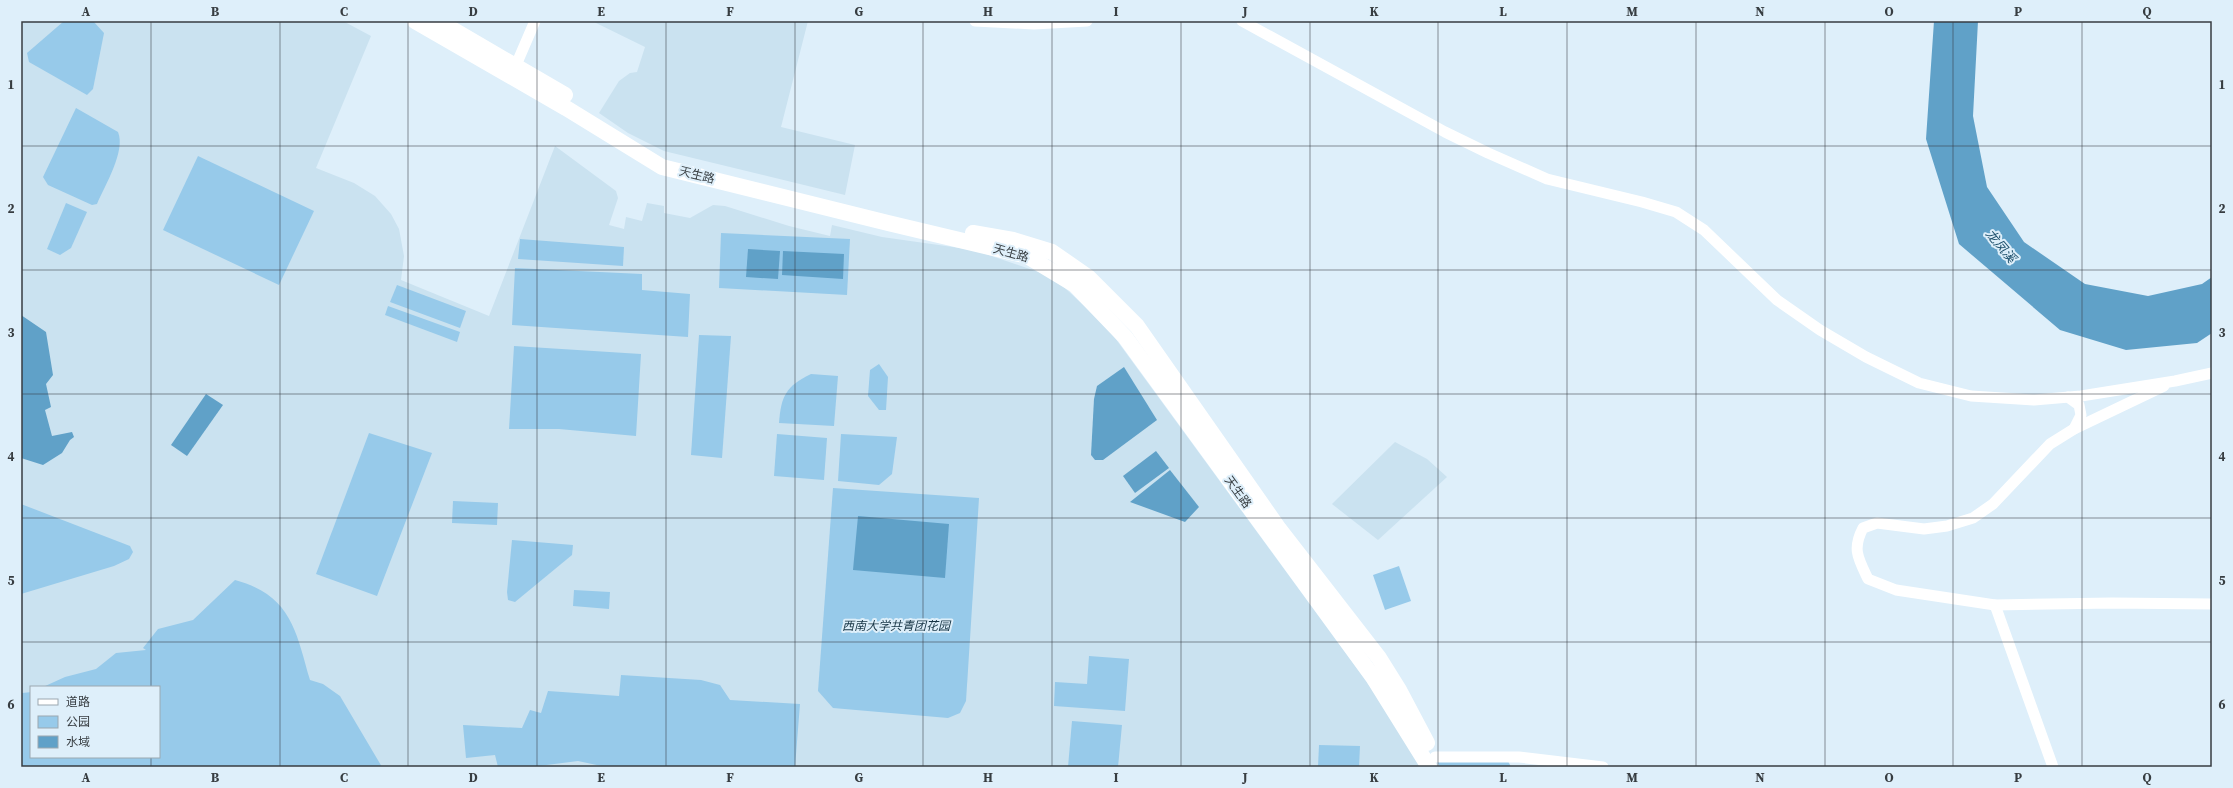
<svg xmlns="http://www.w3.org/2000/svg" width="2233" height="788" viewBox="0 0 2233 788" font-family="'Source Serif 4','Noto Sans SC',serif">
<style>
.built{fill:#cae2f0}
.green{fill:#97caea}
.water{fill:#60a1c8}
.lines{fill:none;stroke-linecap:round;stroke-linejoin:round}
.minor{stroke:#fff;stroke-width:11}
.highway{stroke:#fff;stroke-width:16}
.grid{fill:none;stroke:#373d41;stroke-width:1;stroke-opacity:0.55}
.labels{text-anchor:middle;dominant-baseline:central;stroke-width:4;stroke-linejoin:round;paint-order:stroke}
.street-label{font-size:12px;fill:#373d41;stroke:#deeffa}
.park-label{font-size:12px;font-style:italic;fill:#153344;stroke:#deeffa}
.water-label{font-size:13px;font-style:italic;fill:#1d4f6b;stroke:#deeffa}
.neatline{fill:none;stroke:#373d41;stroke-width:1.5}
.grid-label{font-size:13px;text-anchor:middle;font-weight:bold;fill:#373d41}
</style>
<rect width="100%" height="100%" fill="#deeffa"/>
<!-- built -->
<g class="built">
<polygon points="21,21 343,21 371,36 316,168 354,183 375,196 391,214 399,229 404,256 401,280 489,316 555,146 616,191 618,198 609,225 624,229 626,217 642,221 647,203 664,206 664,213 690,218 713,205 725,206 789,226 830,236 832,225 882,237 974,250 1053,277 1107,327 1377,696 1421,767 81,767 159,757 159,687 31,687 31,692 21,693"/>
<polygon points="592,21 808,21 781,127 855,145 845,195 664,151 628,133 599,113 619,81 630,73 637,72 645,47"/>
<polygon points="1395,442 1427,459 1447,477 1378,540 1332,504"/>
</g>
<!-- green -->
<g class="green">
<polygon points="64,21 93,21 104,33 93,89 87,95 29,62 27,53"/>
<path d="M76 108 118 132C126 151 105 185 97 204L92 205 48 185 43 177Z"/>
<polygon points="198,156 314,211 279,285 163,230"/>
<polygon points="66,203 87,212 71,248 60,255 47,249"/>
<polygon points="721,233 850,239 847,295 719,288"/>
<polygon points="520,239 624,247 623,266 518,259"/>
<polygon points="515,268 642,274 642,290 690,294 688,337 512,325"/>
<polygon points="397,285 466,311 460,328 390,302"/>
<polygon points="388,306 460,332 457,342 385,315"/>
<polygon points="699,335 731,336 722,458 691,455"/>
<polygon points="514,346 641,354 636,436 559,429 509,429"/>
<polygon points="879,364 888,377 886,410 879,410 868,396 870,370"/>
<path d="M811 374 838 376 834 426 779 423C781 396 786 386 811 374Z"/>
<polygon points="369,433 432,453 377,596 316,574"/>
<polygon points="777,434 827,438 824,480 774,476"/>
<polygon points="841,434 897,437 892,474 879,485 838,481"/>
<polygon points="833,488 979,498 966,701 960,713 948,718 833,708 818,691"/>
<polygon points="453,501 498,503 497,525 452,523"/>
<polygon points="21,504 130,546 133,552 129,559 114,566 21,594"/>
<polygon points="512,540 573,545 572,555 515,602 508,600 507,592"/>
<polygon points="1399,566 1411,601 1385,610 1373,575"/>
<path d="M235 580C291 595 296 631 310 680L323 684 340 696 382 767H21V693L31 692V757H159V687H43L65 677 96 669 116 653 146 650 143 648 158 629 193 620Z"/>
<polygon points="574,590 610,592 609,609 573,606"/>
<polygon points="1089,656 1129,659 1125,711 1054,706 1055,682 1087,684"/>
<polygon points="621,675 701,680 720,685 730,700 800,704 795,767 606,767 578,761 531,767 498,767 495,755 466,758 463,725 522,728 530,710 541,713 548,691 619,696"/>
<polygon points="1072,721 1122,725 1118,767 1068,767"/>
<polygon points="1319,745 1360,746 1359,767 1318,767"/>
<polygon points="1435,757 1506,757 1511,767 1440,767"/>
</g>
<!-- water -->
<g class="water">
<polygon points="1934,21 1978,21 1973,116 1987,187 2024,242 2085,284 2148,296 2202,284 2212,277 2212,333 2197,343 2126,350 2060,330 1959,244 1926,139"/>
<polygon points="748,249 780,251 778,279 746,277"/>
<polygon points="783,251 844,254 843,279 782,275"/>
<polygon points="21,315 46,332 53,375 46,384 51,407 45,410 52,436 72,432 74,437 70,440 62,453 43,465 21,458"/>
<polygon points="1124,367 1157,420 1103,460 1095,460 1091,455 1094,399 1097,386"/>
<polygon points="206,394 223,405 187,456 171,445"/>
<polygon points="1156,451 1169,468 1135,493 1123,476"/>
<polygon points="1170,470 1199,507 1185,522 1130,502"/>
<polygon points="858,516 949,524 945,578 853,570"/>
</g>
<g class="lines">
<!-- minor -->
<g class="minor">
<polyline points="975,21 1034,24 1087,21"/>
<polyline points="1242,21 1445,132 1488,153 1547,179 1642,202 1676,212 1704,230 1777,300 1820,330 1866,357 1919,383 1971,396 2034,400 2081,396 2175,381 2212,373"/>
<polyline points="513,72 535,21"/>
<path d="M2164 386 2074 429 2050 444 1993 504 1973 518 1947 526 1924 529 1877 523 1863 528C1852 549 1858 558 1868 579L1896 590 1995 605 2112 603 2212 604"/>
<polyline points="2068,397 2079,405 2081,415 2074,429"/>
<polyline points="1995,605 2053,767"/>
<polyline points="1435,757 1519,757 1603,767"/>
</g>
<!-- highway -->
<g class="highway">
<polyline points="415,21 566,108 662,167 888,223 1027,256 1075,285 1125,337 1373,677 1429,767"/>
<polyline points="438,21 565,95"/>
<polyline points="973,233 1013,240 1052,252 1088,277 1137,326 1279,529 1379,658 1399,690 1427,743"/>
</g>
</g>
<!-- grid -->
<path class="grid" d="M151 21V687M280 21V767M408 21V767M537 21V767M666 21V767M795 21V767M923 21V767M1052 21V767M1181 21V767M1310 21V767M1438 21V767M1567 21V767M1696 21V767M1825 21V767M1953 21V767M2082 21V767M21 146H2212M21 270H2212M21 394H2212M21 518H2212M21 642H2212M151 757V767"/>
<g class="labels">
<!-- street labels -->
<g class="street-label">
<text transform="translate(697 175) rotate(14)">天生路</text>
<text transform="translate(1011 253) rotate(16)">天生路</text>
<text transform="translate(1238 492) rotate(54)">天生路</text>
</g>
<!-- park labels -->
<g class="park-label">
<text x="896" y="626">西南大学共青团花园</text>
</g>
<!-- water labels -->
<g class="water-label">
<text transform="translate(2001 246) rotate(50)">龙凤溪</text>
</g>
</g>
<!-- border -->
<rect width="2233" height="788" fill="none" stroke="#deeffa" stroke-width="44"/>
<!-- legend -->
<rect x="30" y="686" width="130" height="72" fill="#deeffa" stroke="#9ba8b0"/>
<rect x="38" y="699" width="20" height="6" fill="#ffffff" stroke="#9ba8b0"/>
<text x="66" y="706" font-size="12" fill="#373d41">道路</text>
<rect x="38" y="716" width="20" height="12" fill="#97caea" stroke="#9ba8b0"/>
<text x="66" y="726" font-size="12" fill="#373d41">公园</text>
<rect x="38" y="736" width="20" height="12" fill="#60a1c8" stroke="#9ba8b0"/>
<text x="66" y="746" font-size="12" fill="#373d41">水域</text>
<rect x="22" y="22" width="2189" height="744" class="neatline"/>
<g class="grid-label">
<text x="86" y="16">A</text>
<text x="215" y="16">B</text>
<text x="344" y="16">C</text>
<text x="473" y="16">D</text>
<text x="601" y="16">E</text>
<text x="730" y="16">F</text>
<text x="859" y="16">G</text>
<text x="988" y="16">H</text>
<text x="1116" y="16">I</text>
<text x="1245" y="16">J</text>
<text x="1374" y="16">K</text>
<text x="1503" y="16">L</text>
<text x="1632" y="16">M</text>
<text x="1760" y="16">N</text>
<text x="1889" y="16">O</text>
<text x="2018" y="16">P</text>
<text x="2147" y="16">Q</text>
<text x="11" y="89">1</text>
<text x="2222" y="89">1</text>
<text x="11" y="213">2</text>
<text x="2222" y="213">2</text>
<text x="11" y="337">3</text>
<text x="2222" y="337">3</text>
<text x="11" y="461">4</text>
<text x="2222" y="461">4</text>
<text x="11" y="585">5</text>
<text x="2222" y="585">5</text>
<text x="11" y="709">6</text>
<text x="2222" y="709">6</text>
<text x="86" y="782">A</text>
<text x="215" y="782">B</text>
<text x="344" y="782">C</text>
<text x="473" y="782">D</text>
<text x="601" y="782">E</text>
<text x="730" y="782">F</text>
<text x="859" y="782">G</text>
<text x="988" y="782">H</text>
<text x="1116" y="782">I</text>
<text x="1245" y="782">J</text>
<text x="1374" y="782">K</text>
<text x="1503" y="782">L</text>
<text x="1632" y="782">M</text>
<text x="1760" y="782">N</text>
<text x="1889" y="782">O</text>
<text x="2018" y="782">P</text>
<text x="2147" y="782">Q</text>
</g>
</svg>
